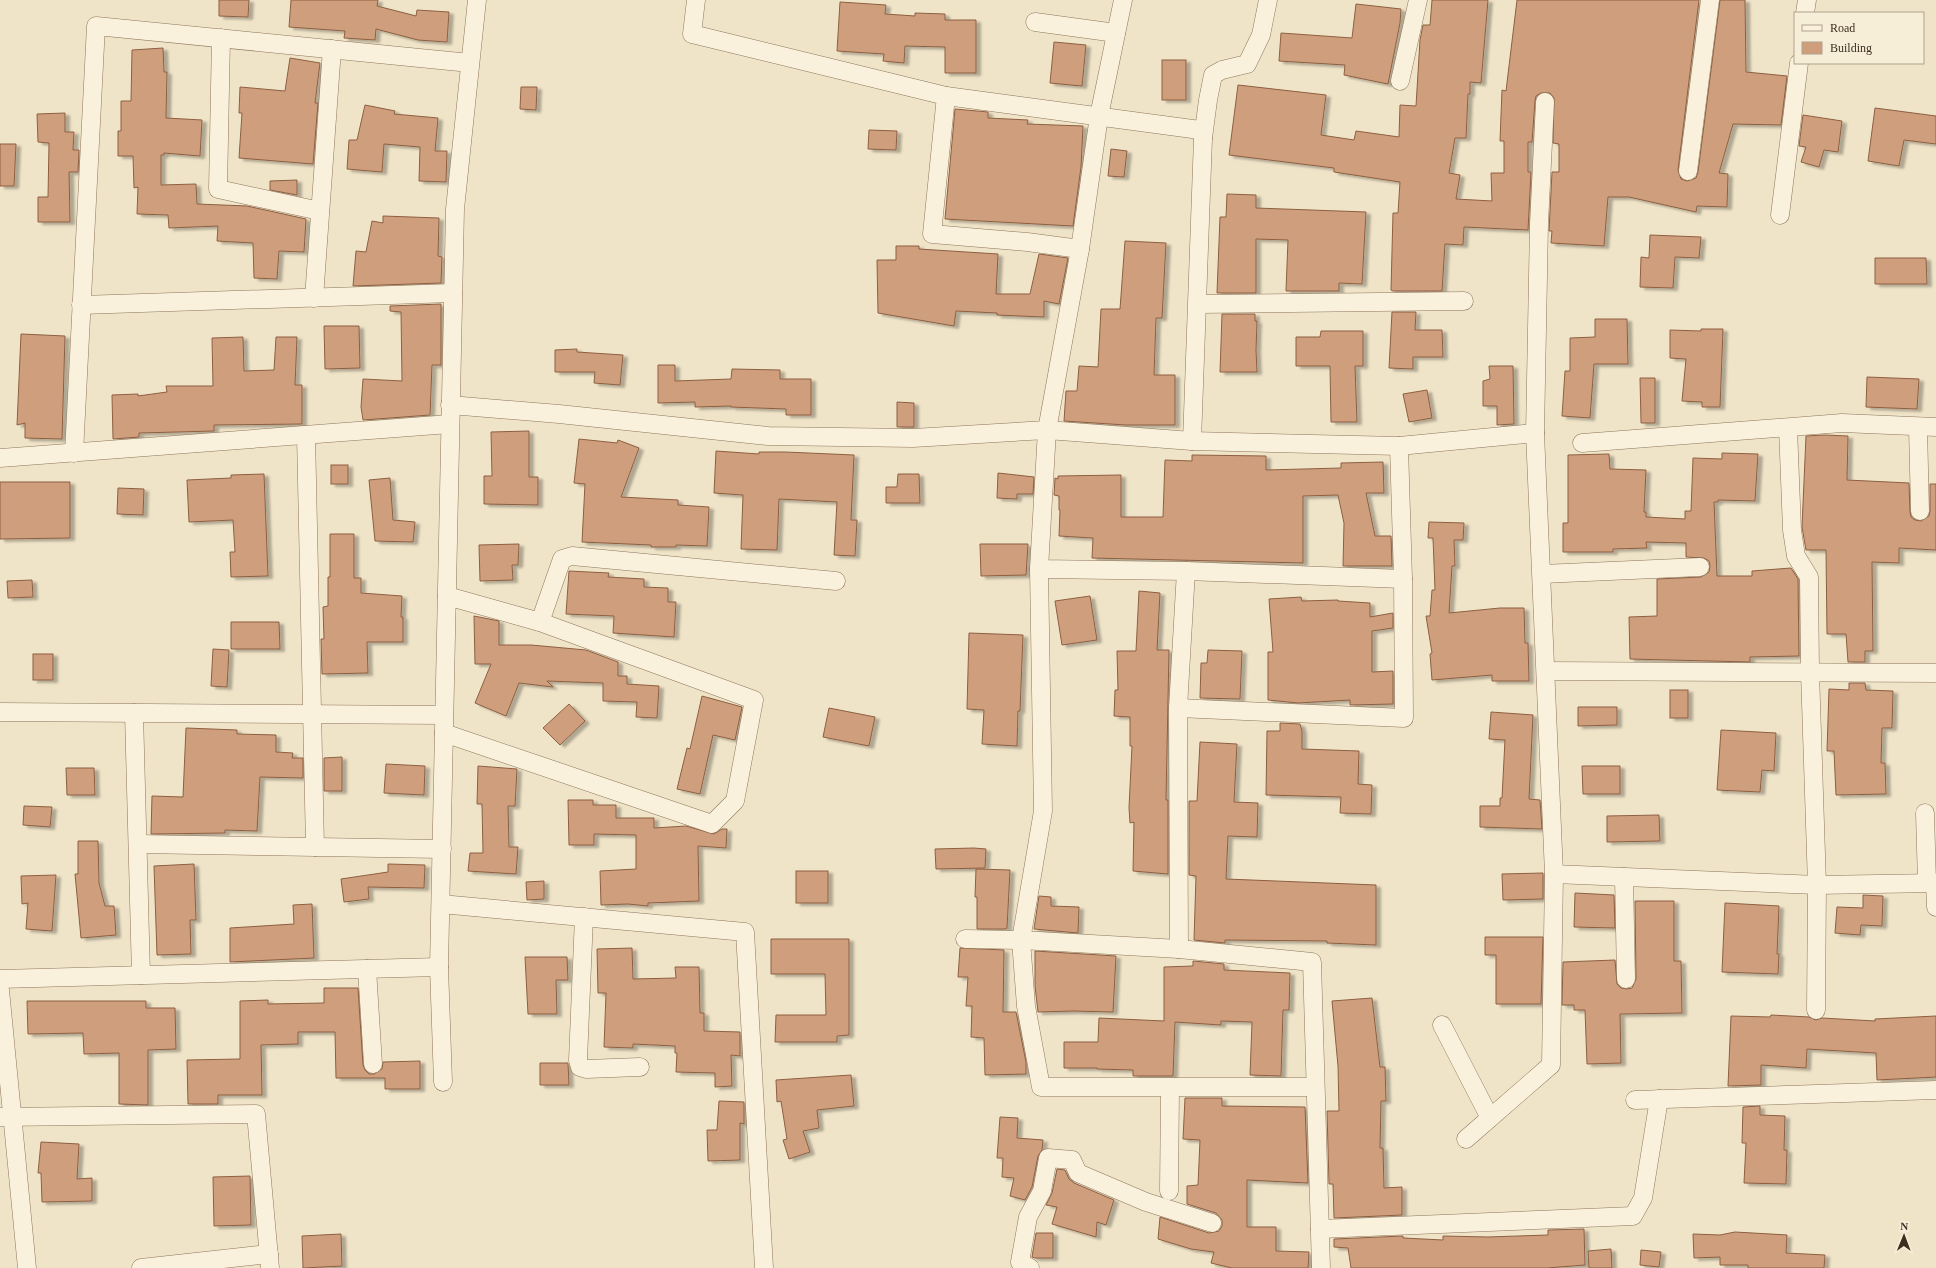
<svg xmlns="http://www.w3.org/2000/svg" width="1936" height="1268" viewBox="0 0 1936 1268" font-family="Georgia,serif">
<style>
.building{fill:#cf9f7d;stroke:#8d5f41;filter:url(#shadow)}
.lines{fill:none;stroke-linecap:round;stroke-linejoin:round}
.street-casing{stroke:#8d765c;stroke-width:19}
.street{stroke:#faf1dc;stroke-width:18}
</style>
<defs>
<filter id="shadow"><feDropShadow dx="4.5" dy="2.5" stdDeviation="1" flood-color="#0004"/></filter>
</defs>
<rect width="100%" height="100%" fill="#f0e4c8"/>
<!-- building -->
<g class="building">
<polygon points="219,0 249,0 248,17 219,16"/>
<polygon points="291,0 378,0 377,6 416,16 417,10 449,12 447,42 418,40 376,29 375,40 344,38 345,31 289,27"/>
<polygon points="1432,0 1488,0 1481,83 1470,82 1470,94 1468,94 1466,138 1455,138 1449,173 1460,175 1456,199 1492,201 1491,173 1504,173 1504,141 1500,141 1502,90 1506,91 1517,0 1699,0 1678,170 1681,179 1687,181 1696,178 1698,172 1720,0 1745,0 1746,72 1787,76 1781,125 1733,124 1719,173 1728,174 1727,207 1697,206 1696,212 1629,197 1608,197 1604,246 1551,243 1552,231 1549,231 1552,172 1559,172 1559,144 1553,143 1554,98 1550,93 1541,93 1536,96 1535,101 1532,142 1528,142 1528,172 1531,172 1528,230 1464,227 1463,245 1445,244 1442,291 1393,291 1391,290 1393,213 1398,213 1400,182 1334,172 1334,168 1229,155 1238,85 1326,95 1321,135 1354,140 1356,131 1399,137 1400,105 1416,106 1420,40 1423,25 1430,25"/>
<polygon points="840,2 886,5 885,14 915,16 915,13 945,14 945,20 976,20 976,73 945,73 945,47 905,46 904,63 883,61 884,54 837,51"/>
<polygon points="1356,4 1401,9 1400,23 1388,84 1344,75 1345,65 1279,61 1281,33 1352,38"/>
<polygon points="1054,42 1086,45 1082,86 1050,83"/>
<polygon points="163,48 164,72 167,72 166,118 202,120 200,156 164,153 164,155 161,155 161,185 196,184 197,204 247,206 306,219 304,252 279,251 277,279 254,278 253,243 217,241 218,226 169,228 168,215 137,214 138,187 134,188 133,156 118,156 118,131 121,131 121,101 131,101 132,50"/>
<polygon points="290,58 320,63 315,103 318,103 313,164 239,158 242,113 239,113 240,87 285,91"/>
<rect x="1162" y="60" width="24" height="40"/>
<polygon points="521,87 537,87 536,110 520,109"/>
<polygon points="365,105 395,111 394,114 438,118 435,151 447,151 446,182 419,181 420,147 384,144 382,172 347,169 349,140 357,140"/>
<polygon points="1875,108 1936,116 1936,144 1904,140 1899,166 1868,161"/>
<polygon points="955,109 988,112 988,118 1028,120 1027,124 1083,126 1081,167 1073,226 945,219"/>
<polygon points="65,113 65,132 74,132 73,150 79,150 78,172 69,172 70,222 38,222 38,197 48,197 49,143 38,142 37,114"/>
<polygon points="1803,115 1842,121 1838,152 1824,150 1819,167 1801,162 1806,147 1799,146"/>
<polygon points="869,130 897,131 896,150 868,149"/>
<polygon points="0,144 16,144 14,186 0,186"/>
<polygon points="1111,149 1127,151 1124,177 1108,176"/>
<polygon points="297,180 297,195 270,190 270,181"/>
<polygon points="1227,194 1256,195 1256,208 1366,212 1362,284 1339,283 1339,291 1286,291 1288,240 1256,239 1256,293 1217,293 1220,217 1226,217"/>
<polygon points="383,216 439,218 438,256 442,257 441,283 353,286 356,251 366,252 372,221 383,223"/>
<polygon points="1650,235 1701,237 1699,258 1675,257 1673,288 1640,287 1641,257 1649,258"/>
<polygon points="1125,241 1166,243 1162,318 1156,318 1154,375 1175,375 1175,425 1126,425 1064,421 1066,391 1077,391 1079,366 1098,367 1101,309 1120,309"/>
<polygon points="896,246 919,246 919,249 998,254 996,294 1030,294 1039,254 1068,258 1059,304 1044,301 1044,317 997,315 997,313 956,311 954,326 878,313 877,260 896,260"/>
<polygon points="1875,258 1926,258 1927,284 1875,284"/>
<polygon points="441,304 441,365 432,365 430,415 363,420 361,407 363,379 402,381 401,312 390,311 390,306"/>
<polygon points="1392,312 1416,312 1415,330 1442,330 1443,357 1413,357 1413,369 1389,368"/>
<polygon points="1222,314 1255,314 1255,321 1257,321 1256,350 1257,372 1220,372"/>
<polygon points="1595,319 1627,319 1628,364 1594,364 1590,418 1562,416 1565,371 1570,371 1570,338 1595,337"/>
<polygon points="324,326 359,326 360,368 325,369"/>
<polygon points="1701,329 1723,329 1720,407 1702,407 1702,402 1682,401 1686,359 1670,358 1670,330 1701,331"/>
<polygon points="1321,331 1363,331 1363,366 1355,366 1357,422 1331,422 1330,366 1296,366 1296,337 1320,337"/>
<polygon points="21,334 65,336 62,439 25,438 25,423 17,425"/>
<polygon points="243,337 244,371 274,370 276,337 297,337 295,385 302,385 302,424 214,425 214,431 139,433 139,437 113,439 112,395 138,394 138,396 167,392 166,386 213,386 212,338"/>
<polygon points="577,349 577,352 623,355 620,385 594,383 595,372 555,372 555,350"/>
<polygon points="658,365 675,365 675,381 731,379 732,369 780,370 780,379 811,379 811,415 786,415 786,409 731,407 731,406 695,407 695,402 658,403"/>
<polygon points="1489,366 1513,366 1514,424 1497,425 1497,406 1483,406 1483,381 1490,379"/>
<polygon points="1867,377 1919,379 1917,409 1866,407"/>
<polygon points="1640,378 1655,378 1655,423 1641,423"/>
<polygon points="1427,390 1432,418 1409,422 1403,394"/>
<polygon points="897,402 914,403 914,427 897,427"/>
<polygon points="529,431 529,477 538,477 538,505 484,504 484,476 492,476 491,432"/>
<polygon points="1824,435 1848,436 1847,480 1909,483 1910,512 1911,517 1915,520 1921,521 1929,516 1930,511 1930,484 1936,484 1936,550 1899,548 1899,563 1872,562 1873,651 1865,651 1865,662 1848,662 1846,634 1827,634 1826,550 1806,550 1802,527 1806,436"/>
<polygon points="579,439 617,443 618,440 639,448 621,497 678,500 678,505 709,507 707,546 676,545 676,547 651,547 651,545 582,542 585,484 574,483"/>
<polygon points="716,451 759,454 759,452 785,452 854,455 851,520 857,520 855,556 834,555 837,502 779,499 777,550 741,549 743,495 714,493"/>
<polygon points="1722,453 1758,454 1755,501 1718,500 1718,502 1714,502 1717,576 1752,576 1752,571 1791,568 1798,579 1799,656 1750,657 1750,662 1630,659 1629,617 1657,616 1657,579 1701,577 1709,572 1710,566 1709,561 1704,558 1686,557 1686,543 1646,542 1647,548 1613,549 1613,552 1563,552 1563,523 1568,523 1568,455 1609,454 1610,469 1646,470 1644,512 1646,512 1646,517 1685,519 1685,511 1691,511 1693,458 1722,459"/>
<polygon points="1192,455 1266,456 1266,470 1341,468 1341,463 1383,462 1384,493 1366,493 1375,536 1391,536 1392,566 1343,566 1344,523 1338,495 1303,496 1303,563 1092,558 1093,538 1059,536 1060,510 1059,510 1059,496 1054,495 1055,478 1058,479 1058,476 1121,475 1121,517 1163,517 1165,460 1192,461"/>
<rect x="331" y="465" width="17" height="19"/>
<polygon points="998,473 1034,477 1033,494 1017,494 1017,499 997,498"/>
<polygon points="264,474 268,576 231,577 230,552 235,552 233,520 189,522 187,480 231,478 231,475"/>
<polygon points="898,474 919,474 920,503 886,503 886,487 897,487"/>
<polygon points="390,478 393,520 415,522 413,542 375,541 369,480"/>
<polygon points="0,482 70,482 70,538 0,539"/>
<polygon points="118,488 144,489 143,515 117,514"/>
<polygon points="1429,522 1464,523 1463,540 1454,540 1455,566 1452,566 1449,613 1500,608 1524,608 1525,643 1528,643 1529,681 1492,681 1492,675 1432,680 1430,654 1432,653 1426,616 1430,616 1432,590 1435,590 1433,538 1428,538"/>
<polygon points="330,534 354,534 354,578 361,578 361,593 402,596 401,617 403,617 403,642 367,642 368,673 322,674 321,639 324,639 323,607 328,606 328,577 330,577"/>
<polygon points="519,544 518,565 512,565 513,580 480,581 479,545"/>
<polygon points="980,544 1028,544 1026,575 981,576"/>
<polygon points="569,571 609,573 608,577 644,579 644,587 668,588 668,602 676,602 674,637 613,633 614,616 566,614"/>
<polygon points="32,580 33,597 8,598 7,581"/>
<polygon points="1139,591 1160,593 1157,650 1169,650 1166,800 1168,800 1168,874 1133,871 1134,822 1130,823 1129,808 1132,746 1130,746 1130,717 1114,716 1115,690 1118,690 1117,651 1136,651"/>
<polygon points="1090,596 1097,640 1062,645 1055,601"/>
<polygon points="1301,597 1302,601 1338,600 1338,601 1370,603 1370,617 1393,613 1393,628 1372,631 1372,672 1393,671 1393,704 1350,705 1350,700 1298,703 1268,700 1268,652 1273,652 1269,599"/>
<polygon points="474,616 499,621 499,645 531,645 586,650 618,662 618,676 627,676 627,684 659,686 657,718 636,717 637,702 603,701 603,683 547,681 553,687 519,683 506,716 475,703 491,664 475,664"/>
<polygon points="231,622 279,622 280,649 231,649"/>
<polygon points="969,633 1023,635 1020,711 1018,711 1017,746 982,744 984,710 967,709"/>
<polygon points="213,649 229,650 227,687 211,686"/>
<polygon points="1208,650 1242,651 1240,699 1200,698 1201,663 1207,663"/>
<rect x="33" y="654" width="20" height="26"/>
<polygon points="1849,683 1865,683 1866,690 1893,691 1892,728 1882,728 1881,763 1885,763 1886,794 1836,795 1834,751 1827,751 1829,689 1849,690"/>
<rect x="1670" y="690" width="18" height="28"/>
<polygon points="702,696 742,707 735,740 713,735 700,794 677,789 687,748 690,749"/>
<polygon points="569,704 585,721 560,745 543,728"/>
<polygon points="1578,707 1617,707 1617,725 1578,726"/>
<polygon points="829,708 875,717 869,746 823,737"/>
<polygon points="1491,712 1533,715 1529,799 1540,800 1542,829 1480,827 1480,806 1500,806 1500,798 1502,798 1505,740 1489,739"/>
<polygon points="1280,723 1300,724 1302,731 1302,749 1359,751 1358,784 1372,785 1371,814 1340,813 1341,797 1266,795 1267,731 1280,731"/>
<polygon points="186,728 237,730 237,734 276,735 276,752 293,753 292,758 303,758 303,778 260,777 257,831 225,830 225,833 151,834 152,796 183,797"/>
<polygon points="1721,730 1776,733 1774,771 1762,770 1760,792 1717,790"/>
<polygon points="1200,742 1237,744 1234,802 1258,803 1257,837 1228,836 1226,879 1376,885 1376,945 1327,943 1327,941 1225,940 1225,943 1194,940 1196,876 1189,875 1189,801 1197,801"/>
<polygon points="342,757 342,791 324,791 324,758"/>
<polygon points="386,764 425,766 424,795 384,793"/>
<polygon points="478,766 517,769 515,806 508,806 509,847 518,847 516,874 468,871 470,853 483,853 482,804 477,804"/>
<polygon points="1582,766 1620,766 1620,794 1583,794"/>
<polygon points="66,768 94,768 95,795 67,795"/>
<polygon points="568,800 593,800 593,805 616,805 616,818 654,818 654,828 686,826 714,834 722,829 727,829 726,848 698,846 699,901 648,903 648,906 628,904 601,905 600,871 636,869 636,835 594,834 594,845 569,845"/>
<polygon points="24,806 52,807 50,827 23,825"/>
<polygon points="1659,815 1660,841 1607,842 1607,816"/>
<polygon points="78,841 98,841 99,883 105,906 114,906 116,935 81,938 75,874 78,874"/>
<polygon points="974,848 986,849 985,868 936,869 935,849"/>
<polygon points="194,864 196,920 190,920 191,954 157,955 154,866"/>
<polygon points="388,864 425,865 424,888 368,887 369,899 344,902 341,879 388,872"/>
<polygon points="976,869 1010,870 1007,928 1005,929 977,929 977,897 975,897"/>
<rect x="796" y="871" width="32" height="32"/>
<polygon points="1543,873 1543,899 1503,900 1502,874"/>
<polygon points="56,875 52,931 26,929 28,903 22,904 21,876"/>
<polygon points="544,881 544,899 527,900 526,882"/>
<polygon points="1575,893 1614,895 1615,928 1574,927"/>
<polygon points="1863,895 1883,896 1882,926 1861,925 1860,935 1835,933 1837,907 1863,908"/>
<polygon points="1039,896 1051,897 1051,906 1079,907 1078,933 1034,929"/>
<polygon points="1635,901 1674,901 1674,961 1681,961 1682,1013 1620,1014 1621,1063 1587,1064 1585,1010 1574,1010 1574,1005 1562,1005 1563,962 1615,960 1617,984 1621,988 1627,989 1632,988 1636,979"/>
<polygon points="1725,903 1779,906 1777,954 1779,954 1778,974 1722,972"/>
<polygon points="312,904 314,958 230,962 230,928 294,924 293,905"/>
<polygon points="1485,937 1543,937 1541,1004 1496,1004 1496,955 1485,955"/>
<polygon points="771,939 849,939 849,1035 837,1036 837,1042 775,1042 776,1015 826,1015 825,974 771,974"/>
<polygon points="632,948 633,979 676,978 675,967 699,967 700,1013 704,1013 704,1031 740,1032 740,1056 731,1055 732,1086 715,1087 715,1073 676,1072 677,1053 675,1053 675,1046 633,1044 633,1048 604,1047 606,993 598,993 597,949"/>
<polygon points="960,948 1004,950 1003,1012 1016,1012 1026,1062 1026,1074 985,1075 984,1038 971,1037 972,1006 966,1006 968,977 958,977"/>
<polygon points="1035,951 1116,956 1113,1012 1073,1011 1038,1012 1035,986"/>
<polygon points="525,957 567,957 568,980 556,980 557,1014 528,1014"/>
<polygon points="1193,961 1224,964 1224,970 1290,973 1289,1010 1283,1010 1281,1076 1250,1075 1252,1022 1221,1021 1221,1025 1175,1022 1173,1076 1133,1076 1133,1070 1097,1069 1097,1068 1064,1068 1064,1042 1098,1042 1099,1018 1164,1021 1164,967 1193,966"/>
<polygon points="324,988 358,988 363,1065 365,1070 369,1074 374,1074 382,1069 383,1062 420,1061 420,1089 385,1089 385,1078 336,1078 335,1032 298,1032 298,1044 261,1045 262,1095 218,1095 218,1104 188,1104 187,1060 240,1059 240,1001 268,1000 268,1004 324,1003"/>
<polygon points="1372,998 1380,1067 1385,1067 1386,1101 1381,1101 1380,1148 1383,1148 1384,1188 1402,1187 1402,1215 1334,1218 1333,1184 1329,1184 1327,1111 1339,1111 1338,1066 1332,1001"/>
<polygon points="27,1001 146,1001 146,1008 175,1008 176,1049 148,1050 148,1105 119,1104 119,1053 84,1054 83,1033 28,1034"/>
<polygon points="1771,1015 1809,1017 1816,1020 1822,1018 1875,1021 1875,1019 1936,1016 1936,1077 1877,1080 1876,1053 1807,1049 1806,1068 1761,1065 1761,1085 1728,1086 1731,1016 1770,1017"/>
<polygon points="540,1063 568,1063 569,1085 540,1085"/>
<polygon points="851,1075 854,1106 817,1110 819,1128 803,1131 810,1152 789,1159 783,1140 787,1139 781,1101 777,1102 776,1080"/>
<polygon points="1185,1098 1222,1098 1222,1106 1305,1107 1308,1183 1247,1180 1247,1227 1276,1227 1276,1251 1309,1252 1308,1268 1232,1268 1211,1263 1214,1252 1191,1249 1158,1239 1160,1217 1209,1233 1219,1231 1222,1226 1222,1220 1216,1213 1187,1204 1187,1186 1198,1185 1200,1140 1183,1139"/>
<polygon points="719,1101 744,1102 744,1124 740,1123 740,1160 708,1161 707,1130 717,1130"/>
<polygon points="1760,1106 1760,1115 1785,1116 1784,1150 1787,1150 1786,1184 1744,1183 1746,1143 1742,1143 1743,1107"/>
<polygon points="1000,1117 1018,1118 1017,1138 1043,1140 1042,1150 1038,1156 1032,1187 1025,1200 1010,1196 1014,1178 1002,1177 1003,1158 997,1158"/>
<polygon points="41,1142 79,1144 77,1179 92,1178 92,1201 42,1202 41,1173 38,1173"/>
<polygon points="1057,1169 1065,1170 1069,1179 1074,1183 1114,1200 1106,1225 1097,1222 1096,1237 1052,1224 1057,1207 1046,1205 1052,1193"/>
<polygon points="250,1176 251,1225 214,1226 213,1177"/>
<polygon points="1584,1229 1585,1265 1547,1268 1351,1268 1348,1248 1334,1247 1334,1239 1403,1236 1403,1238 1443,1240 1443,1236 1488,1237 1548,1235 1548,1230"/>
<polygon points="1735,1232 1787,1235 1786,1253 1825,1255 1824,1268 1748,1268 1748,1265 1720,1265 1720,1257 1694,1258 1693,1234 1720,1235"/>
<polygon points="1036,1233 1053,1233 1053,1258 1035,1258 1032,1257"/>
<polygon points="341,1234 342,1266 303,1268 302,1236"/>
<polygon points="1611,1249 1612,1268 1589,1268 1588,1251"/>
<polygon points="1641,1250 1661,1252 1659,1267 1640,1265"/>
</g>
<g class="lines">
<defs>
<g id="street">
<polyline points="696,0 692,34 946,96 1200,130 1203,138 1192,441 1399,446 1535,433 1554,874 1817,885 1936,883"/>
<polyline points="1805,13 1807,0"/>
<polyline points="1035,22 1116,33"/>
<polyline points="221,38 218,189 320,211"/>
<polyline points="1400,81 1418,0"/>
<polyline points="946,96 932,234 1027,242 1080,249"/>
<polyline points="1203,138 1208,100 1213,75 1222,70 1247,64 1261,35 1268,0"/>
<polyline points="1688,171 1710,0"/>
<polyline points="1780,215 1799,63"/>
<polyline points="314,298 332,49"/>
<polyline points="1198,304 1464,301"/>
<polyline points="81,305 453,293"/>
<polyline points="450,405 559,414 768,436 913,438 1047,430 1080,249 1099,116 1123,0"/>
<polyline points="1918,427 1920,511"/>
<polyline points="1788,428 1792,530 1796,556 1809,577 1810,672 1817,885 1816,1010"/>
<polyline points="1535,433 1539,224 1545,102"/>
<polyline points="306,435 315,847"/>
<polyline points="1192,441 1047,430 1039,569 1186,571 1403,579 1404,718 1178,708 1179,949 1312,962 1321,1268"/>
<polyline points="1582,443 1842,423 1936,427"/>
<polyline points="1399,446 1403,579"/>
<polyline points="74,453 96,26 470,63"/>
<polyline points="0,458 450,424"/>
<polyline points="1039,569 1043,811 1021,940 1026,1006 1041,1087 1315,1087"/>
<polyline points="1542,574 1700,567"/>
<polyline points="540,622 562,559 572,556 836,581"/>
<polyline points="1546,671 1936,673"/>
<polyline points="1178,708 1186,571"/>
<polyline points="0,712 444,715"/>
<polyline points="134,713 141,975"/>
<polyline points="444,733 712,824 735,801 754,700 540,622 447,596"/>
<polyline points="1925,813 1927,883"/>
<polyline points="138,844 442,849"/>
<polyline points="1624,877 1626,979"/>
<polyline points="1935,883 1936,907"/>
<polyline points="441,904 745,932 764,1268"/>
<polyline points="584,917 578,1060 580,1067 586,1069 640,1067"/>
<polyline points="965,939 1021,940 1179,949"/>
<polyline points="439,967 443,1082"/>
<polyline points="367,969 373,1064"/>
<polyline points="0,979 439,967 455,209 477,0"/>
<polyline points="0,990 27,1268"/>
<polyline points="1442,1025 1490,1118"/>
<polyline points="1635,1100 1936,1090"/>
<polyline points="0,1117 256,1114 270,1268"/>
<polyline points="1466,1139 1551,1065 1554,874"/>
<polyline points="1169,1191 1170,1088"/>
<polyline points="1320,1229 1633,1216 1643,1198 1659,1099"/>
<polyline points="141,1268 269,1254"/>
<polyline points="1030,1268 1020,1262 1028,1217 1042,1191 1048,1158 1072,1160 1078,1173 1146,1202 1212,1223"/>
</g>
</defs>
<!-- street casing -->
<use href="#street" class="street-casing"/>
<!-- street -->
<use href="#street" class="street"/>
</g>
<!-- legend -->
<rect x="1794" y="12" width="130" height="52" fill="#f7eed8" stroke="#ada18e"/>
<rect x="1802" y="25" width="20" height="6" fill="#faf1dc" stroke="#ada18e"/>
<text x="1830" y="32" font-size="12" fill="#3d2e20">Road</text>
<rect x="1802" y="42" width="20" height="12" fill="#cf9f7d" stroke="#ada18e"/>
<text x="1830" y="52" font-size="12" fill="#3d2e20">Building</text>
<!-- north arrow -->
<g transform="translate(1904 1236) rotate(1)" stroke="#f7eed8" stroke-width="3" paint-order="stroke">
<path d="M0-3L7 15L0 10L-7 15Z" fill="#3d2e20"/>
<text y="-6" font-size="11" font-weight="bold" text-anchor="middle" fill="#3d2e20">N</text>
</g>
</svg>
